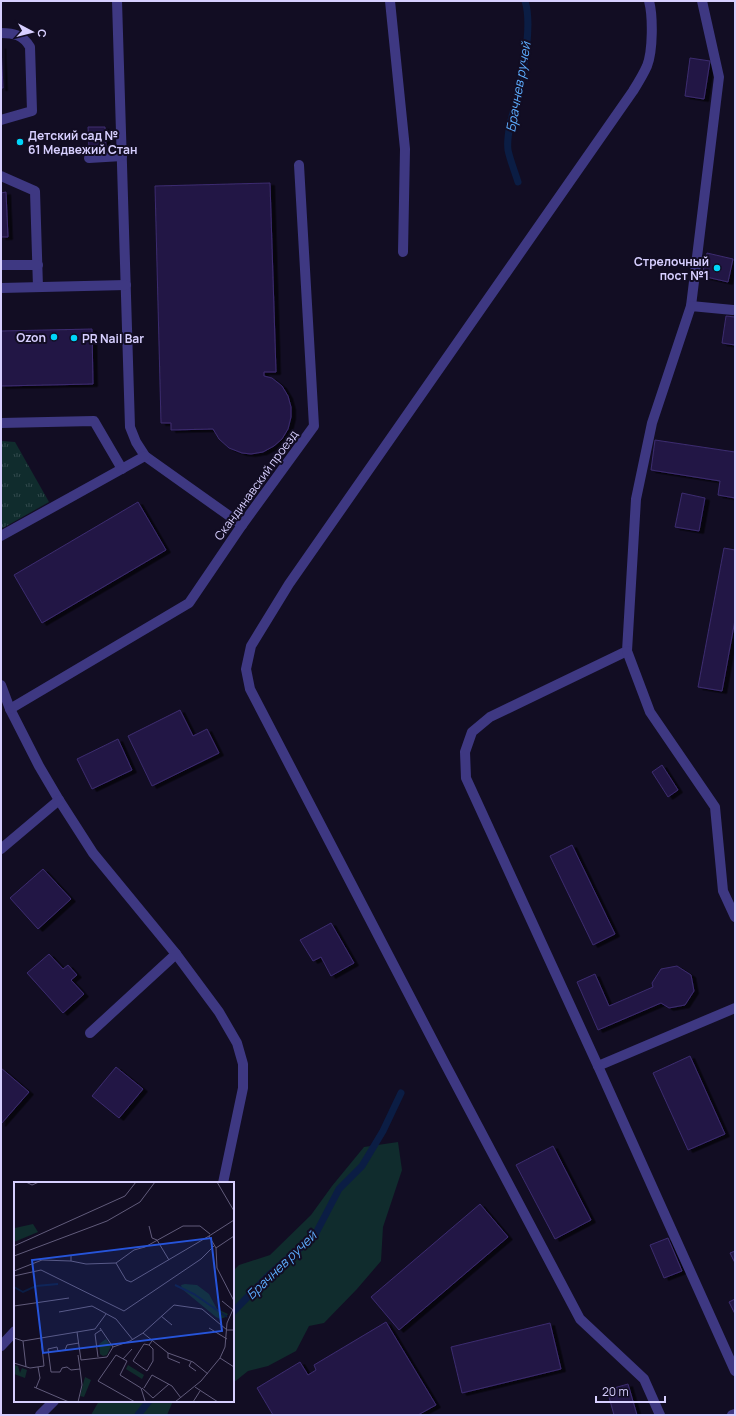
<svg xmlns="http://www.w3.org/2000/svg" width="736" height="1416" viewBox="0 0 736 1416" font-family="Manrope,sans-serif">
<style>
.green{fill:#102c2d}
.park{fill:url(#park-tufts)}
.lines{fill:none;stroke-linecap:round;stroke-linejoin:round}
.stream{stroke:#0b1d44;stroke-width:7}
.building{fill:#241944;stroke:#3c2b70;filter:url(#shadow)}
.minor{stroke:#3e3882;stroke-width:10}
.poi-dot{fill:#00d6fa;stroke:#120d23;stroke-width:1.5}
.labels{text-anchor:middle;dominant-baseline:central;stroke-width:4;stroke-linejoin:round;paint-order:stroke}
.poi-label{font-size:12px;font-weight:bold;fill:#d7cfff;stroke:#120d23;text-anchor:start}
.street-label{font-size:12px;fill:#d7cfff;stroke:#120d23}
.water-label{font-size:13px;font-style:italic;fill:#5dadff;stroke:#120d23}
.inset-river{fill:none;stroke:#0b1d44;stroke-width:2}
.inset-road{fill:none;stroke:#615b7b;stroke-width:1}
.view{fill:#2654da;fill-opacity:0.15;stroke:#2654da;stroke-width:2}
.inset-edge{fill:none;stroke:#d7cfff;stroke-width:2}
</style>
<defs>
<pattern id="park-tufts" width="24" height="20" patternUnits="userSpaceOnUse"><rect width="24" height="20" fill="#102c2d"/><path d="M3 7l-1-3M5 7V3M7 7l1-3M15 17l-1-3M17 17v-4M19 17l1-3" fill="none" stroke="#324a4c"/></pattern>
<filter id="shadow"><feDropShadow dx="4.5" dy="2.5" stdDeviation="0" flood-color="#0009"/></filter>
</defs>
<rect width="100%" height="100%" fill="#120d23"/>
<!-- green -->
<g class="green">
<polygon points="398,1142 402,1170 383,1227 381,1261 357,1289 324,1323 309,1326 296,1351 268,1366 248,1371 233,1383 233,1271 239,1265 270,1255 311,1215 332,1186 364,1147"/>
<polygon points="99,1401 173,1401 167,1415 91,1415"/>
</g>
<!-- park -->
<polygon class="park" points="1,441 15,442 49,502 1,529"/>
<g class="lines">
<!-- stream -->
<g class="stream">
<path d="M518 182C515 172 510 160 508 150 506 135 513 112 517 98 523 72 533 26 525 1"/>
<polyline points="233,1312 269,1275 315,1235 339,1189 362,1166 383,1131 401,1093"/>
<polyline points="138,1415 149,1401"/>
</g>
</g>
<!-- building -->
<g class="building">
<polygon points="1,46 3,88 1,88"/>
<polygon points="690,58 710,61 704,99 685,96"/>
<polygon points="88,127 105,127 106,149 89,149"/>
<polygon points="270,183 276,372 264,372 264,376 272,378 282,386 288,396 291,407 291,417 288,429 282,439 274,446 263,452 251,454 242,453 229,448 219,439 213,429 171,430 171,423 161,423 155,186"/>
<polygon points="6,192 8,237 1,237 1,193"/>
<polygon points="707,253 733,259 728,282 702,276"/>
<polygon points="726,316 735,317 735,345 722,343"/>
<polygon points="92,329 93,384 1,386 1,331"/>
<polygon points="655,440 735,452 735,498 718,495 720,481 651,470"/>
<polygon points="682,493 705,498 699,531 675,527"/>
<polygon points="138,502 166,550 42,623 14,575"/>
<polygon points="724,548 735,550 735,620 722,691 698,687"/>
<polygon points="180,710 193,736 207,729 219,753 152,786 128,736"/>
<polygon points="118,739 132,770 92,789 77,759"/>
<polygon points="662,765 678,790 668,797 652,772"/>
<polygon points="572,845 615,934 593,945 550,856"/>
<polygon points="43,869 71,899 38,929 10,898"/>
<polygon points="331,923 354,963 331,976 321,957 313,961 300,940"/>
<polygon points="49,954 63,969 68,965 77,975 71,980 84,994 63,1013 27,973"/>
<polygon points="677,966 691,975 694,991 685,1005 669,1008 661,1003 598,1030 577,982 595,974 609,1006 653,987 652,983 661,969"/>
<polygon points="690,1056 725,1134 688,1150 653,1073"/>
<polygon points="116,1067 143,1089 119,1118 92,1096"/>
<polygon points="1,1068 29,1092 1,1124"/>
<polygon points="553,1146 591,1220 555,1239 516,1165"/>
<polygon points="480,1204 508,1237 399,1330 371,1297"/>
<polygon points="668,1238 682,1271 664,1278 650,1245"/>
<polygon points="735,1251 735,1263 730,1253"/>
<polygon points="735,1299 735,1314 729,1302"/>
<polygon points="386,1322 436,1405 418,1415 273,1415 257,1388 300,1362 308,1375 316,1370 314,1365"/>
<polygon points="550,1323 561,1369 462,1393 451,1347"/>
<polygon points="628,1384 637,1415 614,1415 607,1390"/>
</g>
<g class="lines">
<!-- minor -->
<g class="minor">
<polyline points="117,1 130,427 136,442 145,456 242,525"/>
<polyline points="390,1 405,149 403,252"/>
<path d="M649 1C653 16 653 51 647 66 643 75 638 83 633 91L289 584 251 646 246 669 250 689 443 1060 580 1319 644 1379 660 1415"/>
<path d="M1 33C14 33 23 35 30 47L32 111 1 120"/>
<polyline points="89,158 122,156"/>
<polyline points="1,176 35,191 38,287"/>
<polyline points="1,265 38,265"/>
<polyline points="1,288 126,285"/>
<polyline points="691,306 719,77 702,1"/>
<polyline points="733,310 691,306 652,423 636,499 627,651 490,717 472,732 465,752 466,778 598,1066 735,1371"/>
<polyline points="1,423 94,421 122,469"/>
<polyline points="1,536 145,456"/>
<polyline points="627,651 650,712 715,807 723,891 735,917"/>
<polyline points="1,685 10,709 39,766 59,800 93,853 176,954 219,1012 237,1043 243,1064 243,1088 223,1183"/>
<polyline points="10,709 189,603 242,525 314,426 299,165"/>
<polyline points="1,849 59,800"/>
<polyline points="90,1033 176,954"/>
<polyline points="598,1066 735,1008"/>
<polyline points="1,1346 15,1331"/>
<polyline points="40,1415 54,1401"/>
<polyline points="732,1415 735,1414"/>
</g>
</g>
<!-- markers -->
<g class="poi-dot">
<circle cx="20" cy="142" r="4"/>
<circle cx="717" cy="268" r="4"/>
<circle cx="54" cy="337" r="4"/>
<circle cx="74" cy="338" r="4"/>
</g>
<g class="labels">
<!-- poi labels -->
<g class="poi-label">
<text x="28" y="135">Детский сад №<tspan x="28" dy="14">61 Медвежий Стан</tspan></text>
<text x="709" y="261" text-anchor="end">Стрелочный<tspan x="709" dy="14">пост №1</tspan></text>
<text x="46" y="337" text-anchor="end">Ozon</text>
<text x="82" y="338">PR Nail Bar</text>
</g>
<!-- street labels -->
<g class="street-label">
<text transform="translate(256 485) rotate(-54)">Скандинавский проезд</text>
</g>
<!-- water labels -->
<g class="water-label">
<text transform="translate(518 87) rotate(-80)">Брачнев ручей</text>
<text transform="translate(281 1265) rotate(-44)">Брачнев ручей</text>
</g>
</g>
<!-- overview -->
<g transform="translate(14 1182)">
<rect width="220" height="220" fill="#120d23"/>
<path d="M171 102 183 103 195 112 203 127 214 132 212 135 206 137 202 135 168 107 167 103Z" fill="#102c2d"/>
<path d="M19 42 24 50 0 60 1 46Z" fill="#102c2d"/>
<path d="M92 157 97 164 93 173 89 174 86 172 85 162ZM0 183 4 184 6 191 8 186 13 188 11 196 0 192ZM114 183 130 193 128 197 112 187ZM71 195 77 198 70 215 66 214Z" fill="#102c2d"/>
<path class="inset-river" d="M161 103 180 112 213 135M0 105 9 110 22 104 44 102"/>
<path class="inset-road" d="M12 0 18 3 25 0M203 0 220 29M220 38 195 54 202 66 203 86 220 119M135 44 138 56 143 58 155 78M0 64 111 14 122 0M202 66 220 54M57 73V79L72 82 102 81 112 98 117 100 195 54M0 74 93 39 126 20 141 0M102 81 120 68 131 65 169 44H186L196 52M0 89 28 78 57 79M0 94 27 88 110 129 187 77 201 63M208 119 219 128M0 124 55 116M45 130 78 124 102 137 119 158M147 134 158 143M86 146 99 165M195 146 213 157M63 150 67 178 93 175 99 165 116 159 129 151 160 123 188 127 213 148H220M129 151 154 171 179 180 194 192M0 156 9 159 81 147 92 132M9 159 12 185M135 163 139 167V179L133 189 119 179 130 162 135 163 138 159M154 171V176L166 181M64 173 66 187 57 188 53 185 48 186 46 190H37L34 167 43 165 44 169 51 168 53 163 65 161M84 175 81 152 87 148M206 176 220 185M109 177 118 167M177 180 175 184 182 189M0 181 16 186 30 184 27 156M20 205 55 220M181 205 204 220M22 206 26 196 24 185M128 206 139 216 155 202M130 206 138 193 158 204 167 216M131 219 127 206 106 193 113 179 102 173 84 199 121 220H133M64 220 68 203 66 187M161 220 187 199 206 176 211 165 213 141 220 125M179 220 186 209"/>
<path class="view" d="M197 56 208 149 29 171 18 78Z"/>
<rect width="220" height="220" class="inset-edge"/>
</g>
<!-- border -->
<rect width="736" height="1416" fill="none" stroke="#d7cfff" stroke-width="4"/>
<!-- north arrow -->
<g transform="translate(32 32) rotate(97)" stroke="#120d23" stroke-width="3" paint-order="stroke">
<path d="M0-3L7 15L0 10L-7 15Z" fill="#d7cfff"/>
<text y="-6" font-size="11" font-weight="bold" text-anchor="middle" fill="#d7cfff">С</text>
</g>
<!-- scale -->
<path d="M596 1396v6h69v-6" fill="none" stroke="#d7cfff" stroke-width="2"/>
<text x="602" y="1396" font-size="12" fill="#d7cfff" stroke="#120d23" stroke-width="3" paint-order="stroke">20 m</text>
</svg>
